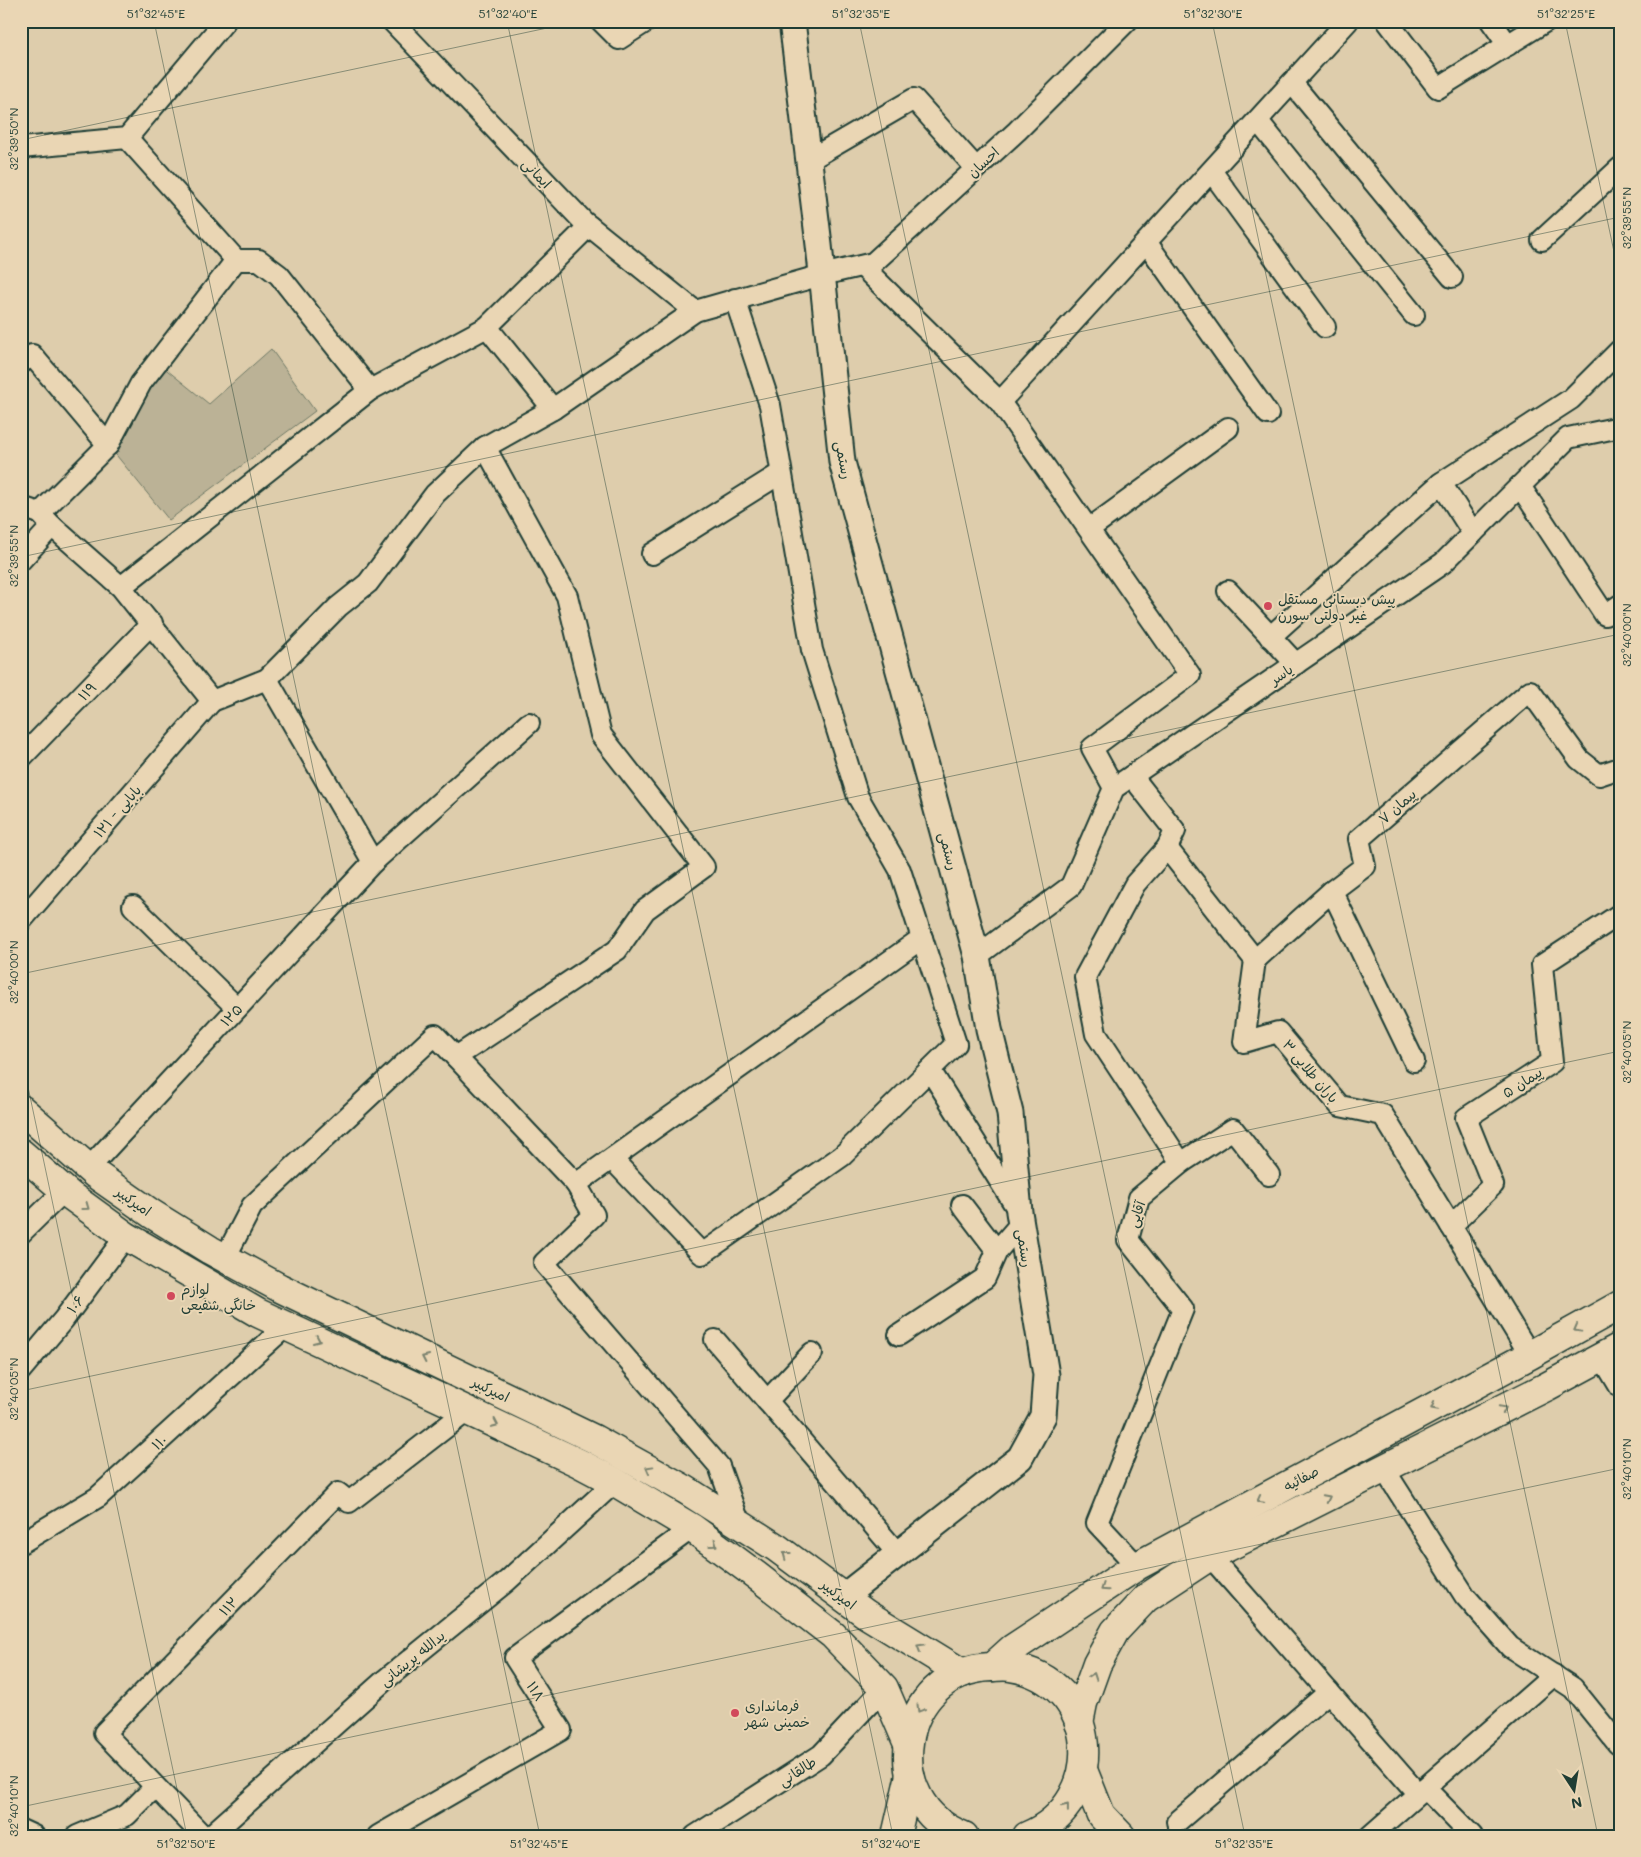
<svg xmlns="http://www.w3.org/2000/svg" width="1641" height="1857" viewBox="0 0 1641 1857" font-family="Mali,'Playpen Sans Arabic',sans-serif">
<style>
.green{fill:#bbb296;stroke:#6d7865}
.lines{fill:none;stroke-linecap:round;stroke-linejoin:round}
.minor-casing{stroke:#1f3d34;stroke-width:24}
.tertiary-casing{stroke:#1f3d34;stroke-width:29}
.secondary-casing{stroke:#1f3d34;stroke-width:31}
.primary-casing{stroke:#1f3d34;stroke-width:31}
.minor{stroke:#ead6b4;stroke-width:20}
.tertiary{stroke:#ead6b4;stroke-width:25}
.secondary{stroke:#ead6b4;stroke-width:28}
.primary{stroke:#ead6b4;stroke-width:28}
.oneway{stroke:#7a826e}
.ticks{fill:none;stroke:#1f3d34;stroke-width:1;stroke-opacity:0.45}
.poi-dot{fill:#d1495b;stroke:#ead6b4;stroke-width:2}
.labels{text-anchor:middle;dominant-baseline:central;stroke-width:4;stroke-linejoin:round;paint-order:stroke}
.street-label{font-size:14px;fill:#1f3d34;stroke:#ead6b4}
.poi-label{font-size:14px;fill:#1f3d34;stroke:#ead6b4;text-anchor:start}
.neatline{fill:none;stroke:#1f3d34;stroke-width:2}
.ticks-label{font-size:12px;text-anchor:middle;fill:#1f3d34}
</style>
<rect width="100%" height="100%" fill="#decdac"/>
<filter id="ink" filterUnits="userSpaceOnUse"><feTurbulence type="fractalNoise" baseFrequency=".02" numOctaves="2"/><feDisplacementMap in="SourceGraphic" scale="10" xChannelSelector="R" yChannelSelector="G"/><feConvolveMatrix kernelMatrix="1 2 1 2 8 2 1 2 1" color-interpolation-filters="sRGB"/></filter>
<g filter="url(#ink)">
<!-- green -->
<polygon class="green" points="271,349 315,411 169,520 108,445 157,362 209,404"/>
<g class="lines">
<defs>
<g id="minor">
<polyline points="392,21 583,221 695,311"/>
<polyline points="601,21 619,39 647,21"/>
<polyline points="1387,21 1438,88 1546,21"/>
<polyline points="1491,21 1508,45"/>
<polyline points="1292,83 1452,277"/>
<polyline points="1258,121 1414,315"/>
<polyline points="127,138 236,260"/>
<polyline points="21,148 127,138 225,21"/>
<polyline points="809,160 914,99 976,168"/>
<polyline points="1212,172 1325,327"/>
<polyline points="1542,240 1620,168"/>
<polyline points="1147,243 1268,414"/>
<polyline points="862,266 1000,402 1348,21"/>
<polyline points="487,327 553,409"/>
<polyline points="21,363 32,355 108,445"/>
<polyline points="370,390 487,327 589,226"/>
<polyline points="1000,402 1190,675 1092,748 1114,788"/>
<polyline points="1520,486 1605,615 1620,605"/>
<polyline points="21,507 40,513"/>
<polyline points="1089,529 1228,428"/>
<polyline points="1473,533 1441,483 1571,399 1620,350"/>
<polyline points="652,554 781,473"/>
<polyline points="21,560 52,526"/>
<polyline points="121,587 370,390 279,275 259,260 236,260 141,383 108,445 40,513 52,526 121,587 212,701 267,679 338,607 368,583 435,494 485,447 553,409 695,311 822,275 873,263 1017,131 1127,21"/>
<polyline points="1228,591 1296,664"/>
<polyline points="1270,637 1441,483"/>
<polyline points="21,758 152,623"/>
<polyline points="1132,776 1175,831 1167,848 1135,884 1085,977 1096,1034 1181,1163 1139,1198 1128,1240 1183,1309 1097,1523 1137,1566"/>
<polyline points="1167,848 1255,960 1244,1042 1278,1032 1340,1106 1383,1115 1530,1355"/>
<polyline points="373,862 529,723"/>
<polyline points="133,906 237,1008"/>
<polyline points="21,921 212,701"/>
<polyline points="977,956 1071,886 1114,788 1443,563 1568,438 1620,427"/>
<polyline points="1255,960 1332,891"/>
<polyline points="456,1057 617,950 645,910 704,867 601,735 567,596 485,447"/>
<polyline points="1414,1061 1332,891 1365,866 1359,839 1530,691 1579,759 1599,775 1620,768"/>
<polyline points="930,1070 1018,1210"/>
<polyline points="612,1159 702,1254 842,1156 956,1044 922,938"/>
<polyline points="1181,1163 1233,1129 1269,1175"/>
<polyline points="89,1168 373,862 267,679"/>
<polyline points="576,1184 594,1215 544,1263 719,1466 740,1525"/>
<polyline points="962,1205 997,1251 1021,1223"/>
<polyline points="1451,1226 1493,1185 1466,1118 1552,1062 1542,965 1620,914"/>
<polyline points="21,1233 64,1191"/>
<polyline points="225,1258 252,1206 435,1035 576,1184 922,938 900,870 858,797 812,650 770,405 735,299"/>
<polyline points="899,1335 985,1278 997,1251"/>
<polyline points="715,1340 898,1554"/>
<polyline points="1602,1357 1620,1387"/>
<polyline points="21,1370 64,1319 126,1236"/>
<polyline points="767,1401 812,1353"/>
<polyline points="1384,1469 1465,1596 1510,1647 1573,1688 1618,1744 1620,1743"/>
<polyline points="21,1543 98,1497 286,1326"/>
<polyline points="1210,1556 1418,1794"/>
<polyline points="1425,1788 1472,1836"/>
<polyline points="1177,1822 1329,1692"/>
<polyline points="21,1830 34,1836"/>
<polyline points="77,1836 127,1815 155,1787"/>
<polyline points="203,1836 104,1733 338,1493 349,1502 467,1411"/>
<polyline points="210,1836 386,1679 507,1581 615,1482"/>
<polyline points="378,1836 561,1730 515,1658 692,1528"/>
<polyline points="695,1836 821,1755 884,1688"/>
<polyline points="1370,1836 1554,1675"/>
</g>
<polyline id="tertiary" points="792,21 819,245 842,462 977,956 989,1029 1010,1113 1019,1212 1046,1375 1043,1416 1020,1458 843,1597"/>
<g id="secondary">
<polyline points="992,1667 1012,1649 1137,1566 1530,1355 1620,1305"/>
<polyline points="1079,1723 1083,1703 1097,1664 1115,1631 1146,1598 1210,1556 1546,1387 1620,1347"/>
<polyline points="896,1836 910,1775"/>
</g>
<g id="primary">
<polyline points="21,1109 95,1174 152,1214 210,1250 280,1288 594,1439 686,1490 777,1548 866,1614 962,1673"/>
<polyline points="21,1153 71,1196 126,1236 258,1313 579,1463 615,1482 692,1528 757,1576 833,1635 884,1688 908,1744"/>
<polyline points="1083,1770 1101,1815 1121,1836"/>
<path d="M964 1836C876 1803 897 1671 991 1667 997 1667 1004 1666 1010 1667 1100 1680 1111 1801 1027 1836"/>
</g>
</defs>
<!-- minor casing -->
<use href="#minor" class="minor-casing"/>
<!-- tertiary casing -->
<use href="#tertiary" class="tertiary-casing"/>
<!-- secondary casing -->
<use href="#secondary" class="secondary-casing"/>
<!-- primary casing -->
<use href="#primary" class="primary-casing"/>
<!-- minor -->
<use href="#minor" class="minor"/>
<!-- tertiary -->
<use href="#tertiary" class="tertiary"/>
<!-- secondary -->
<use href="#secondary" class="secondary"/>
<!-- primary -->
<use href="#primary" class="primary"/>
</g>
<!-- one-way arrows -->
<defs><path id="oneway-chevron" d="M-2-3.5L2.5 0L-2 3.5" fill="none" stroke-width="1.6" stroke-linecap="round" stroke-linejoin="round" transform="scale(1.25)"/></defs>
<g class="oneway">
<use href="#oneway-chevron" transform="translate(86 1207) rotate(36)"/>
<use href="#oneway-chevron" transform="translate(1577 1329) rotate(151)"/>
<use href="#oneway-chevron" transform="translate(317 1340) rotate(25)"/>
<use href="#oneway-chevron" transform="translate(425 1358) rotate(-155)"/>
<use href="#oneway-chevron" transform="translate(1434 1407) rotate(152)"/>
<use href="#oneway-chevron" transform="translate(1503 1409) rotate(-27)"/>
<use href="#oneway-chevron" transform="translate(495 1424) rotate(25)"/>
<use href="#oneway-chevron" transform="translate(649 1469) rotate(-151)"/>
<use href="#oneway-chevron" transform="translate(1327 1498) rotate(-27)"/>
<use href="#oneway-chevron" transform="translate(1260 1500) rotate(152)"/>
<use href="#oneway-chevron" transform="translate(714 1544) rotate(36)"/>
<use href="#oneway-chevron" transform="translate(786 1555) rotate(-143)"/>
<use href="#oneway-chevron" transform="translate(1104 1588) rotate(146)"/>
<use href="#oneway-chevron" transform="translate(920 1647) rotate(-149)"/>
<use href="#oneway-chevron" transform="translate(1093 1676) rotate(-70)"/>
<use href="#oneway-chevron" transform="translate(920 1709) rotate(121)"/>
<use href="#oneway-chevron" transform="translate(1066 1807) rotate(-52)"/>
</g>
</g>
<!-- ticks -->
<path class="ticks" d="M154 21 540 1836M507 21 893 1836M859 21 1245 1836M1212 21 1598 1836M1565 21 1620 280M21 140 580 21M21 557 1620 217M21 974 1620 634M21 1054 187 1836M21 1391 1620 1051M21 1807 1620 1468"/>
<!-- markers -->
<g class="poi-dot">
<circle cx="1268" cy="606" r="5"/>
<circle cx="171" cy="1296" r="5"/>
<circle cx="735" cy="1713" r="5"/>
</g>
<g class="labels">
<!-- street labels -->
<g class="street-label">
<text transform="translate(983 162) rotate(-43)">احسان</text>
<text transform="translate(537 173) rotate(46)">ایمانی</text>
<text transform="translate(844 460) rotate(79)">رستمی</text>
<text transform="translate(1281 674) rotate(-34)">یاسر</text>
<text transform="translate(87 691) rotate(-46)">۱۱۹</text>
<text transform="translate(1397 806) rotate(-41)">پیمان ۷</text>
<text transform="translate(117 811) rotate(-49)">بابایی - ۱۲۱</text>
<text transform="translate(949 851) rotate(75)">رستمی</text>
<text transform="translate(231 1015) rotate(-47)">۱۲۵</text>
<text transform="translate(1311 1071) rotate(50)">باران طلایی ۳</text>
<text transform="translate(1522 1082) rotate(-33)">پیمان ۵</text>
<text transform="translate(134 1201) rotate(35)">امیرکبیر</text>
<text transform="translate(1136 1214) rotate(-71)">آقایی</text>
<text transform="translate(1025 1248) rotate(81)">رستمی</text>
<text transform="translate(75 1304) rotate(-53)">۱۰۶</text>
<text transform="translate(491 1389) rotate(26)">امیرکبیر</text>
<text transform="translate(159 1442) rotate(-42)">۱۱۰</text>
<text transform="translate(1301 1478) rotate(-28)">صفائیه</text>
<text transform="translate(839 1594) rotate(37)">امیرکبیر</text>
<text transform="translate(228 1606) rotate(-46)">۱۱۲</text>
<text transform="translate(412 1658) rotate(-39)">یدالله پریشانی</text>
<text transform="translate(536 1691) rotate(58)">۱۱۸</text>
<text transform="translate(797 1771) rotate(-33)">طالقانی</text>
</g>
<!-- poi labels -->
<g class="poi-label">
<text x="1278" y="598">پیش دبستانی مستقل<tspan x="1278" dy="16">غیر دولتی سورن</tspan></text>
<text x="181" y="1288">لوازم<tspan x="181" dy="16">خانگی شفیعی</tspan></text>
<text x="745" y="1705">فرمانداری<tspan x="745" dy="16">خمینی شهر</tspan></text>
</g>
</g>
<!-- margin -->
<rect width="1641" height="1857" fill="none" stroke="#ead6b4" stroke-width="55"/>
<!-- north arrow -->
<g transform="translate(1574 1790) rotate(168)" stroke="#ead6b4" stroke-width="4" paint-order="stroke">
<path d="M0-4L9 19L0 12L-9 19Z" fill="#1f3d34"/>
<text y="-8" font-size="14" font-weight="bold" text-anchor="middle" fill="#1f3d34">N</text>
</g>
<rect x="28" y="28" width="1586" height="1802" class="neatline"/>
<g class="ticks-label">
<text x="156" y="18">51°32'45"E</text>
<text x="508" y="18">51°32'40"E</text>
<text x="861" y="18">51°32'35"E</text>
<text x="1213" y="18">51°32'30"E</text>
<text x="1566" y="18">51°32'25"E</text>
<text transform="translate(14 139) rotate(-90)" y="4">32°39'50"N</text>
<text transform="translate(1627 218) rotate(-90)" y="4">32°39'55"N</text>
<text transform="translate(14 556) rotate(-90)" y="4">32°39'55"N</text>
<text transform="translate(1627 635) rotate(-90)" y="4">32°40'00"N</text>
<text transform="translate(14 972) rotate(-90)" y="4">32°40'00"N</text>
<text transform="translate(1627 1052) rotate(-90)" y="4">32°40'05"N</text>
<text transform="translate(14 1389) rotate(-90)" y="4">32°40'05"N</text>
<text transform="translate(1627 1469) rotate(-90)" y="4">32°40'10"N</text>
<text transform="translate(14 1806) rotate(-90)" y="4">32°40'10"N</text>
<text x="186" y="1848">51°32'50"E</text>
<text x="539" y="1848">51°32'45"E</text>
<text x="891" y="1848">51°32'40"E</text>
<text x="1244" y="1848">51°32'35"E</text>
</g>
</svg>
